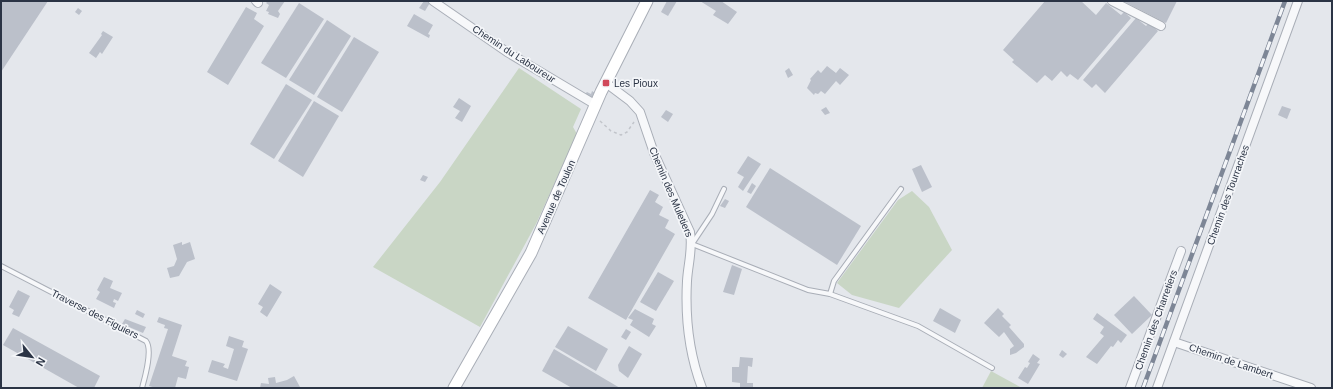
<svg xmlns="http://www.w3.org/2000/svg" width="1333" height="389" viewBox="0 0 1333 389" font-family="Arial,sans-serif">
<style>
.grass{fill:#c9d6c5}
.building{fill:#bbc0ca}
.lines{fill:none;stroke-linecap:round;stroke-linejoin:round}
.lane-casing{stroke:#a9aeb7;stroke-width:6}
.street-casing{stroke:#a9aeb7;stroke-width:10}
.secondary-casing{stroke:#a9aeb7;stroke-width:13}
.path{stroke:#c2c5cb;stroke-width:1.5;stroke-dasharray:3 3;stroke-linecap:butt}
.lane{stroke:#f7f8fa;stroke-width:4}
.street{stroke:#f7f8fa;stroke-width:8}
.secondary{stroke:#fff;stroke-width:11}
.rail-casing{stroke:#7d8696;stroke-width:4.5}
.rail{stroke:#f4f6f9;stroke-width:3;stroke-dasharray:9;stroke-linecap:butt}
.poi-dot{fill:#d1495b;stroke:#f4f6f9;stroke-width:1.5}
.labels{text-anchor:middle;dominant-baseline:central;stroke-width:3.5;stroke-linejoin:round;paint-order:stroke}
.street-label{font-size:10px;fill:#2b3445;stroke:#f4f6f9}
.poi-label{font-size:10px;fill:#2b3445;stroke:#f4f6f9;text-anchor:start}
</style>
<rect width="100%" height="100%" fill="#e4e7ec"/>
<!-- grass -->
<g class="grass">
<polygon points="519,68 581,109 573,127 577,134 536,224 480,327 373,267 440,182"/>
<polygon points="912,191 929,207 952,250 899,308 852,295 837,283 898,200"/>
<polygon points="991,371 1022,388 982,388"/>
</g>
<!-- building -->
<g class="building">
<polygon points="1,1 48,1 1,72"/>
<polygon points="268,1 285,1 278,11 280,14 278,18 268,14 269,12 266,11 269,5 266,3"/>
<polygon points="424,1 431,1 425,11 419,8"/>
<polygon points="667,1 677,1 668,16 661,12"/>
<polygon points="700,1 721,1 737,12 728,24 713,15 716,11"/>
<polygon points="1045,1 1081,1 1096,15 1106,3 1121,15 1124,12 1131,18 1078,80 1070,74 1067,77 1061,71 1052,81 1045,75 1037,83 1012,62 1014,60 1003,50"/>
<polygon points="1123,1 1177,1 1166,23"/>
<polygon points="299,3 324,19 286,78 261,63"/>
<polygon points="246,7 257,13 254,19 264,26 228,85 207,72"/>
<polygon points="78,8 82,11 79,15 75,12"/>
<polygon points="414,14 433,25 428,34 430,35 429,38 407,26"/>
<polygon points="1136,18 1146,26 1149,23 1158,31 1105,93 1096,84 1092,88 1083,80"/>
<polygon points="327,20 351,36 314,95 289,80"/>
<polygon points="103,31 113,37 102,54 100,52 96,58 89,53 102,35 101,34"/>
<polygon points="354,37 379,52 342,112 317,97"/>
<polygon points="827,66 836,73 840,68 849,75 840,85 836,81 825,94 821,91 818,94 815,93 814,95 807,88 811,80 810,79 818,70 821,73"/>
<polygon points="789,68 793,75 788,78 785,71"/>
<polygon points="286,84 312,100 274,159 250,144"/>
<polygon points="592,91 595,93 592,99 585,94 587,92 591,94"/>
<polygon points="459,98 471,106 462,122 455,118 460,111 453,107"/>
<polygon points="314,101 339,116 303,177 278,161"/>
<polygon points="1282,106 1291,109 1287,119 1278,115"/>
<polygon points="826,107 830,113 825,115 821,110"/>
<polygon points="666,110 673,114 668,122 661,117"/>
<polygon points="748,156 761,164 743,191 738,187 744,177 737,173"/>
<polygon points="921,165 932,187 922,192 912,169"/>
<polygon points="770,168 861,226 837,265 746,207"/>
<polygon points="423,175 428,177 425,182 420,180"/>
<polygon points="752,183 756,186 751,194 747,192"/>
<polygon points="650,190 659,195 655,202 663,207 659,215 669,220 665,228 675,234 626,320 588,298"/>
<polygon points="725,199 729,201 725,208 720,206"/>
<polygon points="182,242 182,245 190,242 195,259 187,262 179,276 170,278 167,268 174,266 177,259 173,245"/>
<polygon points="732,265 742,269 734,295 723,292"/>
<polygon points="658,272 674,281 656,311 640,302"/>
<polygon points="104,277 113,281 110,288 122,293 118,301 114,299 113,302 116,303 114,308 96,299 100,292 97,290"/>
<polygon points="270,284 282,292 267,317 260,312 263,307 258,304"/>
<polygon points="18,290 30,296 19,317 12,314 14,310 9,307"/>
<polygon points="1134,296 1152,315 1132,334 1114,315"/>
<polygon points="940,308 961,320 955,333 933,321"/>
<polygon points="998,308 1004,314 1002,316 1011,325 1009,327 1024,344 1024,347 1016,353 1010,355 1010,349 1014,346 1004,332 999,337 984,323"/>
<polygon points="635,309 654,319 652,324 656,326 649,337 630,325 633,320 628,318"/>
<polygon points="137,310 145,314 143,318 135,314"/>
<polygon points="1097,313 1127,335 1121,343 1118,340 1113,347 1111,346 1097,364 1086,357 1104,336 1100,333 1104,327 1093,319"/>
<polygon points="159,317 182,325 172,356 187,361 185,366 189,367 186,379 178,377 175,388 156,388 149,386 168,329 164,328 165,325 162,324 157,322"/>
<polygon points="125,319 146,327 143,333 122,324"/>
<polygon points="568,326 608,349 596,371 555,347"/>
<polygon points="13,328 100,376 94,388 79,388 3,345"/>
<polygon points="626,329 631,332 626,340 621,337"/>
<polygon points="229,336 244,341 242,347 248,349 237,381 208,372 212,360 225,364 223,367 228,369 234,349 226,346"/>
<polygon points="629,346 642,354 628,378 619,371 618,365"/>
<polygon points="554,349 620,388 572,388 542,371"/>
<polygon points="1062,350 1067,354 1063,358 1059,355"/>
<polygon points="1033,354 1040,359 1037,363 1040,364 1028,384 1018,378 1025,367 1027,368 1030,363 1028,362"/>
<polygon points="740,357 753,358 752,367 748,366 747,383 753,383 753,388 740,388 740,383 732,382 732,367 739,367"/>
<polygon points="294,376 300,387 298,388 260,388 261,383 269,384 268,378 275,377 276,383 287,380"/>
</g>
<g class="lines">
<defs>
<g id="lane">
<polyline points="724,189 712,214 692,244 808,290 830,294 918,326 992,368"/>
<path d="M1 266 146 341C153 350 145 377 142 388"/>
<polyline points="830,294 834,281 901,189"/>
</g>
<g id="street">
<polyline points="256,1 258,3"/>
<polyline points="433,1 507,52 596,105"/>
<polyline points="1112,1 1161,26"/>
<path d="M606 83 630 101 640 112 654 153 690 232C693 249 688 264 687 281 685 318 689 354 702 388"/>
<polyline points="1174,342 1311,388"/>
<polyline points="1130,388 1181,251"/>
<polyline points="1157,388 1298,1"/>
</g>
<polyline id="secondary" points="454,388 531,253 601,92 647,1"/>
</defs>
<!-- lane casing -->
<use href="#lane" class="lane-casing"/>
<!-- street casing -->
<use href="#street" class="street-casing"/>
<!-- secondary casing -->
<use href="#secondary" class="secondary-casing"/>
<!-- path -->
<polyline class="path" points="600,121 611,131 621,135 627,132 634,122"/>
<!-- lane -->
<use href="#lane" class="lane"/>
<!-- street -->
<use href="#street" class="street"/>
<!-- secondary -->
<use href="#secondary" class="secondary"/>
<defs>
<polyline id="rail" points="1143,388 1285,1"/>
</defs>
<!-- rail casing -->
<use href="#rail" class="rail-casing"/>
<!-- rail -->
<use href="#rail" class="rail"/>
</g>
<!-- markers -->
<rect class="poi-dot" x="602" y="79" width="8" height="8" rx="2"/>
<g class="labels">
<!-- street labels -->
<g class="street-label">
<text transform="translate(514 54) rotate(33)">Chemin du Laboureur</text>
<text transform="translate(671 192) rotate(67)">Chemin des Muletiers</text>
<text transform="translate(1228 195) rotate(-70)">Chemin des Tourraches</text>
<text transform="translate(556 197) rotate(-66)">Avenue de Toulon</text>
<text transform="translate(95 314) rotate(27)">Traverse des Figuiers</text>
<text transform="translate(1156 320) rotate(-70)">Chemin des Charretiers</text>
<text transform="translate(1231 361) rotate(19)">Chemin de Lambert</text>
</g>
<!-- poi labels -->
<g class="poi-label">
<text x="614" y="83">Les Pioux</text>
</g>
</g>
<!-- border -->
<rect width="1333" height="389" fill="none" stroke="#2b3445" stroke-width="4"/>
<!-- north arrow -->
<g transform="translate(32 357) rotate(120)" stroke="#f4f6f9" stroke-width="3" paint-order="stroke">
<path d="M0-3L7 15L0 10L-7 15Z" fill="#2b3445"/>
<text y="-6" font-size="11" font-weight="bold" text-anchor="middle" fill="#2b3445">N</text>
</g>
</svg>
